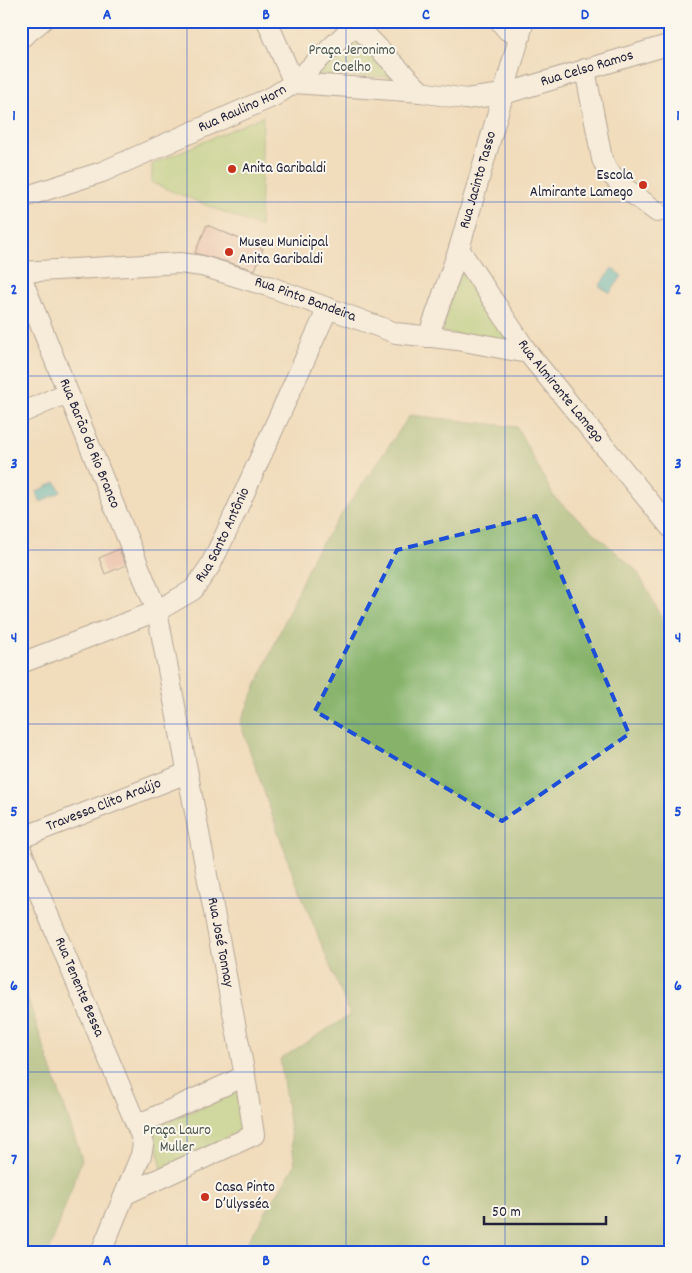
<svg xmlns="http://www.w3.org/2000/svg" width="692" height="1273" viewBox="0 0 692 1273" font-family="Dekko,sans-serif">
<style>
.green{fill:#a8d07b;stroke:#65795b}
.forest{fill:#86b26b;stroke:#546a53}
.water{fill:#4cbac5;stroke:#376e80}
.building{fill:#e8a6a0}
.lines{fill:none;stroke-linecap:round;stroke-linejoin:round}
.minor-casing{stroke:#6a6368;stroke-width:22}
.minor{stroke:#fff;stroke-width:20}
.marked{fill:none;stroke:#1d4ed8;stroke-width:4;stroke-dasharray:10 6;stroke-linejoin:round}
.grid{fill:none;stroke:#1d4ed8;stroke-width:1;stroke-opacity:0.55}
.poi-dot{fill:#c8321e;stroke:#fbf7ec;stroke-width:2}
.labels{text-anchor:middle;dominant-baseline:central;stroke-width:4;stroke-linejoin:round;paint-order:stroke}
.park-label{font-size:15px;fill:#4a564e;stroke:#fbf7ec}
.street-label{font-size:15px;fill:#22223b;stroke:#fbf7ec}
.poi-label{font-size:15px;fill:#22223b;stroke:#fbf7ec;text-anchor:start}
.neatline{fill:none;stroke:#1d4ed8;stroke-width:2}
.grid-label{font-size:16px;text-anchor:middle;font-weight:bold;fill:#1d4ed8}
</style>
<rect width="100%" height="100%" fill="#fbf7ec"/>
<filter id="ink" filterUnits="userSpaceOnUse"><feTurbulence type="fractalNoise" baseFrequency=".02" numOctaves="2"/><feDisplacementMap in="SourceGraphic" scale="10" xChannelSelector="R" yChannelSelector="G"/><feConvolveMatrix kernelMatrix="1 2 1 2 8 2 1 2 1" color-interpolation-filters="sRGB"/></filter>
<filter id="wash" filterUnits="userSpaceOnUse"><feTurbulence type="fractalNoise" baseFrequency=".0096" numOctaves="4" result="noise"/><feDisplacementMap in="SourceGraphic" scale="20" xChannelSelector="R" yChannelSelector="G"/><feGaussianBlur stdDeviation="1.12" result="paint"/><feColorMatrix in="noise" values="0 0 0 0 0 0 0 0 0 0 0 0 0 0 0 0 0 1.4 0 .05"/><feComposite in="paint" operator="in"/></filter>
<g filter="url(#wash)">
<rect width="100%" height="100%" fill="#f1dcbc"/>
<!-- green -->
<g class="green">
<polygon points="350,35 398,77 312,75"/>
<polygon points="263,116 260,227 152,183 152,164"/>
<polygon points="459,269 515,344 442,332"/>
<polygon points="237,1092 244,1129 162,1169 153,1128"/>
</g>
<!-- forest -->
<g class="forest">
<polygon points="410,415 517,427 554,497 637,571 671,634 671,1252 241,1252 295,1165 280,1059 350,1015 292,872 240,723 313,556"/>
<polygon points="21,987 26,994 82,1159 49,1252 21,1252"/>
</g>
<!-- water -->
<g class="water">
<polygon points="612,268 622,276 610,293 599,286"/>
<polygon points="56,482 61,492 41,502 36,492"/>
</g>
<g id="blocks">
<!-- building -->
<g class="building">
<polygon points="207,225 263,249 255,270 195,253"/>
<polygon points="119,549 126,565 105,574 99,558"/>
</g>
</g>
</g>
<g filter="url(#ink)">
<use href="#blocks" fill-opacity="0" stroke="#6a6368" stroke-width="1"/>
<g class="lines">
<defs>
<g id="minor">
<polyline points="267,21 294,83"/>
<polyline points="500,21 507,30 520,37"/>
<polyline points="356,25 421,92"/>
<polyline points="21,38 42,21"/>
<path d="M585 69 602 159C611 182 637 196 657 212"/>
<path id="s1" d="M294 83 421 92 465 99 504 94 671 44"/>
<path id="s2" d="M21 198 102 172 274 96 294 83 359 21"/>
<path id="s3" d="M459 249 528 353 671 528"/>
<path id="s4" d="M21 272 180 263 202 266 268 286 396 333 458 340 528 353"/>
<path id="s5" d="M21 277 157 611 245 1076 254 1135 126 1194"/>
<path id="s6" d="M428 337 459 249 524 21"/>
<polyline points="21,413 67,393"/>
<path id="s7" d="M21 663 157 611 193 590 210 566 227 531 328 308"/>
<path id="s8" d="M21 838 187 773"/>
<path id="s9" d="M21 850 141 1136 143 1145 141 1155 101 1252"/>
<polyline points="137,1125 245,1076"/>
</g>
</defs>
<!-- minor casing -->
<use href="#minor" class="minor-casing"/>
<!-- minor -->
<use href="#minor" class="minor"/>
</g>
</g>
<!-- marked area -->
<path d="M0 0H692V1273H0ZM536 516 629 734 502 821 315 711 397 550Z" fill="#f1dcbc" fill-opacity=".55" fill-rule="evenodd"/>
<path class="marked" d="M536 516 629 734 502 821 315 711 397 550Z"/>
<!-- grid -->
<path class="grid" d="M187 21V1252M346 21V1252M505 21V1252M21 202H671M21 376H671M21 550H671M21 724H671M21 898H671M21 1072H671"/>
<!-- markers -->
<g class="poi-dot">
<circle cx="232" cy="169" r="5"/>
<circle cx="643" cy="185" r="5"/>
<circle cx="229" cy="252" r="5"/>
<circle cx="205" cy="1197" r="5"/>
</g>
<g class="labels">
<!-- park labels -->
<g class="park-label">
<text x="352" y="51">Praça Jeronimo<tspan x="352" dy="17">Coelho</tspan></text>
<text x="177" y="1131">Praça Lauro<tspan x="177" dy="17">Muller</tspan></text>
</g>
<!-- street labels -->
<g class="street-label">
<text stroke="none"><textPath href="#s1" startOffset="298">Rua Celso Ramos</textPath></text>
<text stroke="none"><textPath href="#s2" startOffset="239">Rua Raulino Horn</textPath></text>
<text stroke="none"><textPath href="#s6" startOffset="165">Rua Jacinto Tasso</textPath></text>
<text stroke="none"><textPath href="#s4" startOffset="290">Rua Pinto Bandeira</textPath></text>
<text stroke="none"><textPath href="#s3" startOffset="175">Rua Almirante Lamego</textPath></text>
<text stroke="none"><textPath href="#s5" startOffset="180">Rua Barão do Rio Branco</textPath></text>
<text stroke="none"><textPath href="#s7" startOffset="250">Rua Santo Antônio</textPath></text>
<text stroke="none"><textPath href="#s8" startOffset="89">Travessa Clito Araújo</textPath></text>
<text stroke="none"><textPath href="#s5" startOffset="698">Rua José Tonnay</textPath></text>
<text stroke="none"><textPath href="#s9" startOffset="149">Rua Tenente Bessa</textPath></text>
</g>
<!-- poi labels -->
<g class="poi-label">
<text x="242" y="169">Anita Garibaldi</text>
<text x="633" y="176" text-anchor="end">Escola<tspan x="633" dy="17">Almirante Lamego</tspan></text>
<text x="239" y="243">Museu Municipal<tspan x="239" dy="17">Anita Garibaldi</tspan></text>
<text x="215" y="1188">Casa Pinto<tspan x="215" dy="17">D’Ulysséa</tspan></text>
</g>
</g>
<!-- margin -->
<rect width="692" height="1273" fill="none" stroke="#fbf7ec" stroke-width="55"/>
<!-- scale -->
<path d="M484 1216v8h122v-8" fill="none" stroke="#22223b" stroke-width="2.5"/>
<text x="492" y="1216" font-size="15" fill="#22223b" stroke="#fbf7ec" stroke-width="4" paint-order="stroke">50 m</text>
<rect x="28" y="28" width="636" height="1218" class="neatline"/>
<g class="grid-label">
<text x="107" y="19">A</text>
<text x="266" y="19">B</text>
<text x="426" y="19">C</text>
<text x="585" y="19">D</text>
<text x="14" y="120">1</text>
<text x="678" y="120">1</text>
<text x="14" y="294">2</text>
<text x="678" y="294">2</text>
<text x="14" y="468">3</text>
<text x="678" y="468">3</text>
<text x="14" y="642">4</text>
<text x="678" y="642">4</text>
<text x="14" y="816">5</text>
<text x="678" y="816">5</text>
<text x="14" y="990">6</text>
<text x="678" y="990">6</text>
<text x="14" y="1164">7</text>
<text x="678" y="1164">7</text>
<text x="107" y="1265">A</text>
<text x="266" y="1265">B</text>
<text x="426" y="1265">C</text>
<text x="585" y="1265">D</text>
</g>
</svg>
